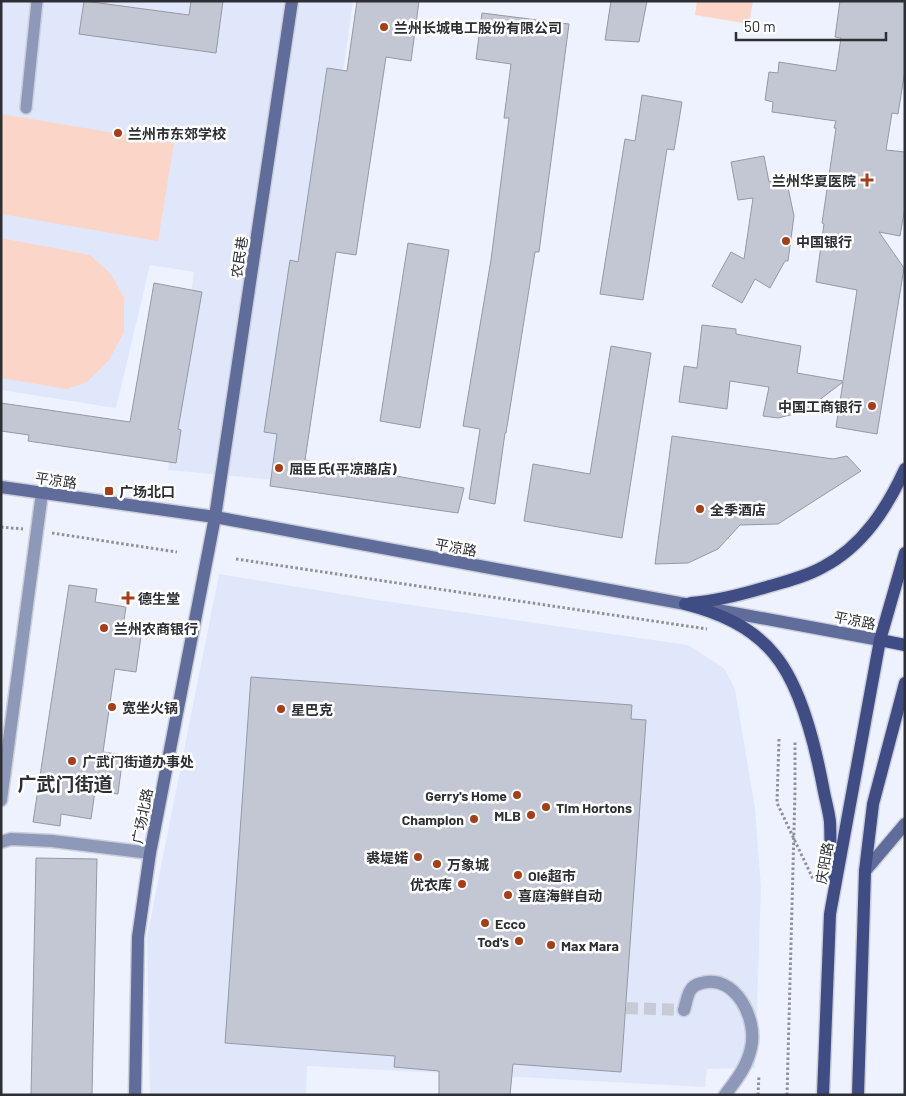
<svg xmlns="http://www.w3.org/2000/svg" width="906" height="1096" viewBox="0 0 906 1096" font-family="Barlow,'Noto Sans SC',sans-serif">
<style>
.built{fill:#e1e7fa}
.green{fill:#fcd5c9}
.building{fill:#c3c7d3;stroke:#9599a4}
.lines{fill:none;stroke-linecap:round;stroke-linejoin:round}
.street-tunnel{stroke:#c8cbd6;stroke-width:12;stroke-dasharray:12 6;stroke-linecap:butt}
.lane-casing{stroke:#cbcfda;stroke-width:14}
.street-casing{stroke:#cbcfda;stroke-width:15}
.secondary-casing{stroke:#cbcfda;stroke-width:15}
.primary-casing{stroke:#cbcfda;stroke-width:15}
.path{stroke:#8e9199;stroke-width:3;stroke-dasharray:2.5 2.5;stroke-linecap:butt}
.lane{stroke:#8e98b8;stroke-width:11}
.street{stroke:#8e98b8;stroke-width:12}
.secondary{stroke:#606c9a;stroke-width:12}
.primary{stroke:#404d84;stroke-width:12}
.poi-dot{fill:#a53f19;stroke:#fff;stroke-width:2}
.labels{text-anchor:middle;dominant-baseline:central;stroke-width:5;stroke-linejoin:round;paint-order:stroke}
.poi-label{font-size:14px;font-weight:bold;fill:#2e2f34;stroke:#fff;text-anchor:start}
.street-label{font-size:14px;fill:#2e2f34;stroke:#fff}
.district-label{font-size:19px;font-weight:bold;fill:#2e2f34;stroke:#fff}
</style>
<rect width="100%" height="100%" fill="#eef2fe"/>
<!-- built -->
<g class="built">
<polygon points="1,1 353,1 286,481 168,470 194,272 150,265 116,408 1,390"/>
<polygon points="219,574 377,600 688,645 724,668 735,689 755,808 761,888 755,1068 707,1069 705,1087 307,1066 306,1095 150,1095 147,937"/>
</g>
<!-- green -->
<g class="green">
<polygon points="697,1 753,1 749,24 695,15"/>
<polygon points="1,114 174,143 158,241 1,214"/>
<polygon points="1,238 90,255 111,274 124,298 124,332 109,360 87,382 67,389 1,378"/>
</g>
<!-- building -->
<g class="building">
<polygon points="84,1 189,15 191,1 223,1 216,53 79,34"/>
<polygon points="357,1 419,1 411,61 386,57 356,255 336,252 305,460 464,488 458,513 270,486 277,434 264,432 290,260 298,262 327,68 347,71"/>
<polygon points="611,1 647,1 639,42 605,40"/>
<polygon points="840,1 905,1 905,70 898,114 892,113 886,150 905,152 905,207 900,236 879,232 904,268 877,434 836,427 843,382 810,407 794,414 778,418 763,416 769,387 730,381 727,409 679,402 684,366 697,368 702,325 736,329 736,334 801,346 797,373 843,381 857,290 816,282 824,224 822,223 836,128 834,128 836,121 772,112 773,102 765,100 769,72 778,73 779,62 836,71 841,38 835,37"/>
<polygon points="482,13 569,24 539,252 535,252 506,433 505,433 495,504 469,499 480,429 463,426 491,260 509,118 504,118 511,64 476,59"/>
<polygon points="642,95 682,102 674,150 667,149 643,300 600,294 625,139 635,141"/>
<polygon points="764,156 769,182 786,178 794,216 788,261 785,261 770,288 755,279 742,303 712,286 731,252 744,259 753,198 738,200 731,162"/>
<polygon points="408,243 449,250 420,428 380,421"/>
<polygon points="154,283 202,292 178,429 181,430 176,463 28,441 29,435 1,431 1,403 130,422"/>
<polygon points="611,346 651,353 622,538 524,521 533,464 590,474"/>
<polygon points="672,436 833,459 847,456 861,471 778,524 740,525 718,549 688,563 655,564"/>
<polygon points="69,585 97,589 95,602 126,607 122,633 141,636 136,672 115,669 111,696 103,752 123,755 118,794 95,791 91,819 61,814 60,826 33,822"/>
<polygon points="251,677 632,705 631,719 646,720 621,1072 513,1064 510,1095 439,1095 439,1071 394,1067 395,1056 225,1043"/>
<polygon points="36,858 97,859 92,1095 31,1095"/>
</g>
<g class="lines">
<!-- street-tunnel -->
<polyline class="street-tunnel" points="626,1008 684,1010"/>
<defs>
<polyline id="lane" points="26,108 37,1"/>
<g id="street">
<polyline points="1,800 42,493"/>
<polyline points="1,842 11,839 52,841 150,853"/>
<path d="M684 1010C686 1004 687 996 690 991 692 987 697 984 702 983 736 974 758 1020 751 1048 747 1067 736 1080 725 1095"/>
</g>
<g id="secondary">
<polyline points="1,487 215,517 880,640"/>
<polyline points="865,871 905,824"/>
<polyline points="135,1095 138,937 150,853 215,517 292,1"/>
</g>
<g id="primary">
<path d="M691 603C718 601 744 594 770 586 788 581 807 576 823 567 863 546 887 508 905 469"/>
<path d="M685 604C719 613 751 626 774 654 802 687 816 749 824 792 826 802 829 812 830 822 831 841 830 861 830 880"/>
<polyline points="880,640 905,645"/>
<polyline points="823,1095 830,914 880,640 905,553"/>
<polyline points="858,1095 865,871 873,804 905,683"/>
</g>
</defs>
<!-- lane casing -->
<use href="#lane" class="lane-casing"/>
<!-- street casing -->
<use href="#street" class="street-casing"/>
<!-- secondary casing -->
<use href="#secondary" class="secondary-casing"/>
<!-- primary casing -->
<use href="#primary" class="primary-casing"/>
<!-- path -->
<g class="path">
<polyline points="1,527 23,529"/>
<polyline points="52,533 177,552"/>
<polyline points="236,559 707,629"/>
<polyline points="779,739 777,803 813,879"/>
<polyline points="758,1095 759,1075"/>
<polyline points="787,1095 795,792 795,742"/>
</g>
<!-- lane -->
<use href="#lane" class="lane"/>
<!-- street -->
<use href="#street" class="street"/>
<!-- secondary -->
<use href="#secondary" class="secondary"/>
<!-- primary -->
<use href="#primary" class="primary"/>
</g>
<!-- markers -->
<g class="poi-dot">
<circle cx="384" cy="27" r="5"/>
<circle cx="118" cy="133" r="5"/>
<path d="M864.5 172.5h5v5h5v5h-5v5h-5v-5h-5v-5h5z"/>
<circle cx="786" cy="241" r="5"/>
<circle cx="872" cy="406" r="5"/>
<circle cx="279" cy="468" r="5"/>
<rect x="104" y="486" width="10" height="10" rx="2.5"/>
<circle cx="700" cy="509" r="5"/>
<path d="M125.5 590.5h5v5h5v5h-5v5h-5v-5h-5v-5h5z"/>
<circle cx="104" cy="628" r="5"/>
<circle cx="112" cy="707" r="5"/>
<circle cx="281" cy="709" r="5"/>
<circle cx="72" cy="761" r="5"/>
<circle cx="517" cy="795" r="5"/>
<circle cx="546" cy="807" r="5"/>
<circle cx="531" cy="815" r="5"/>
<circle cx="474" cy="819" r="5"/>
<circle cx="418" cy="857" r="5"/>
<circle cx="437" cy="864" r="5"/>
<circle cx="518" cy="875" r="5"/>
<circle cx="462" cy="884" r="5"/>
<circle cx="508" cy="895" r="5"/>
<circle cx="485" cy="923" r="5"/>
<circle cx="519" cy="941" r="5"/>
<circle cx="551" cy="945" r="5"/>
</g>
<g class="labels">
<!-- poi labels -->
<g class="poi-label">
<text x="394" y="27">兰州长城电工股份有限公司</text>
<text x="128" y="133">兰州市东郊学校</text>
<text x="856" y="180" text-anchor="end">兰州华夏医院</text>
<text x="796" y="241">中国银行</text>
<text x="862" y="406" text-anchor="end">中国工商银行</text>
<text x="289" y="468">屈臣氏(平凉路店)</text>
<text x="119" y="491">广场北口</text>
<text x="710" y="509">全季酒店</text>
<text x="138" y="598">德生堂</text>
<text x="114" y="628">兰州农商银行</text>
<text x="122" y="707">宽坐火锅</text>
<text x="291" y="709">星巴克</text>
<text x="82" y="761">广武门街道办事处</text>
<text x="507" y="795" text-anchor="end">Gerry's Home</text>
<text x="556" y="807">Tim Hortons</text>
<text x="521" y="815" text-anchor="end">MLB</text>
<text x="464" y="819" text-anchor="end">Champion</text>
<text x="408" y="857" text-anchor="end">裘堤婼</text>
<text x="447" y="864">万象城</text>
<text x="528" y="875">Olé超市</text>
<text x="452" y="884" text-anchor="end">优衣库</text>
<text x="518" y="895">喜庭海鲜自动</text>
<text x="495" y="923">Ecco</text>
<text x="509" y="941" text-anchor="end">Tod's</text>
<text x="561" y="945">Max Mara</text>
</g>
<!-- street labels -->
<g class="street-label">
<text transform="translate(239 257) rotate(-81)">农民巷</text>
<text transform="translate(56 480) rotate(8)">平凉路</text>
<text transform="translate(456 547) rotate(10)">平凉路</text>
<text transform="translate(855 620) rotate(11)">平凉路</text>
<text transform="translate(142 816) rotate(-79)">广场北路</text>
<text transform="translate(824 863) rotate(-80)">庆阳路</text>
</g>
<!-- district labels -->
<g class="district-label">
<text x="65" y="783">广武门街道</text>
</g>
</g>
<!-- border -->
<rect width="906" height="1096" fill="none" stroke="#2e2f34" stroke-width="5"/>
<!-- scale -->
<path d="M736 32v8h150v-8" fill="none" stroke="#2e2f34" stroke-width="2.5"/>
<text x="744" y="32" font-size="15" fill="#2e2f34" stroke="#ffffff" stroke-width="4" paint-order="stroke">50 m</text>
</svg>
